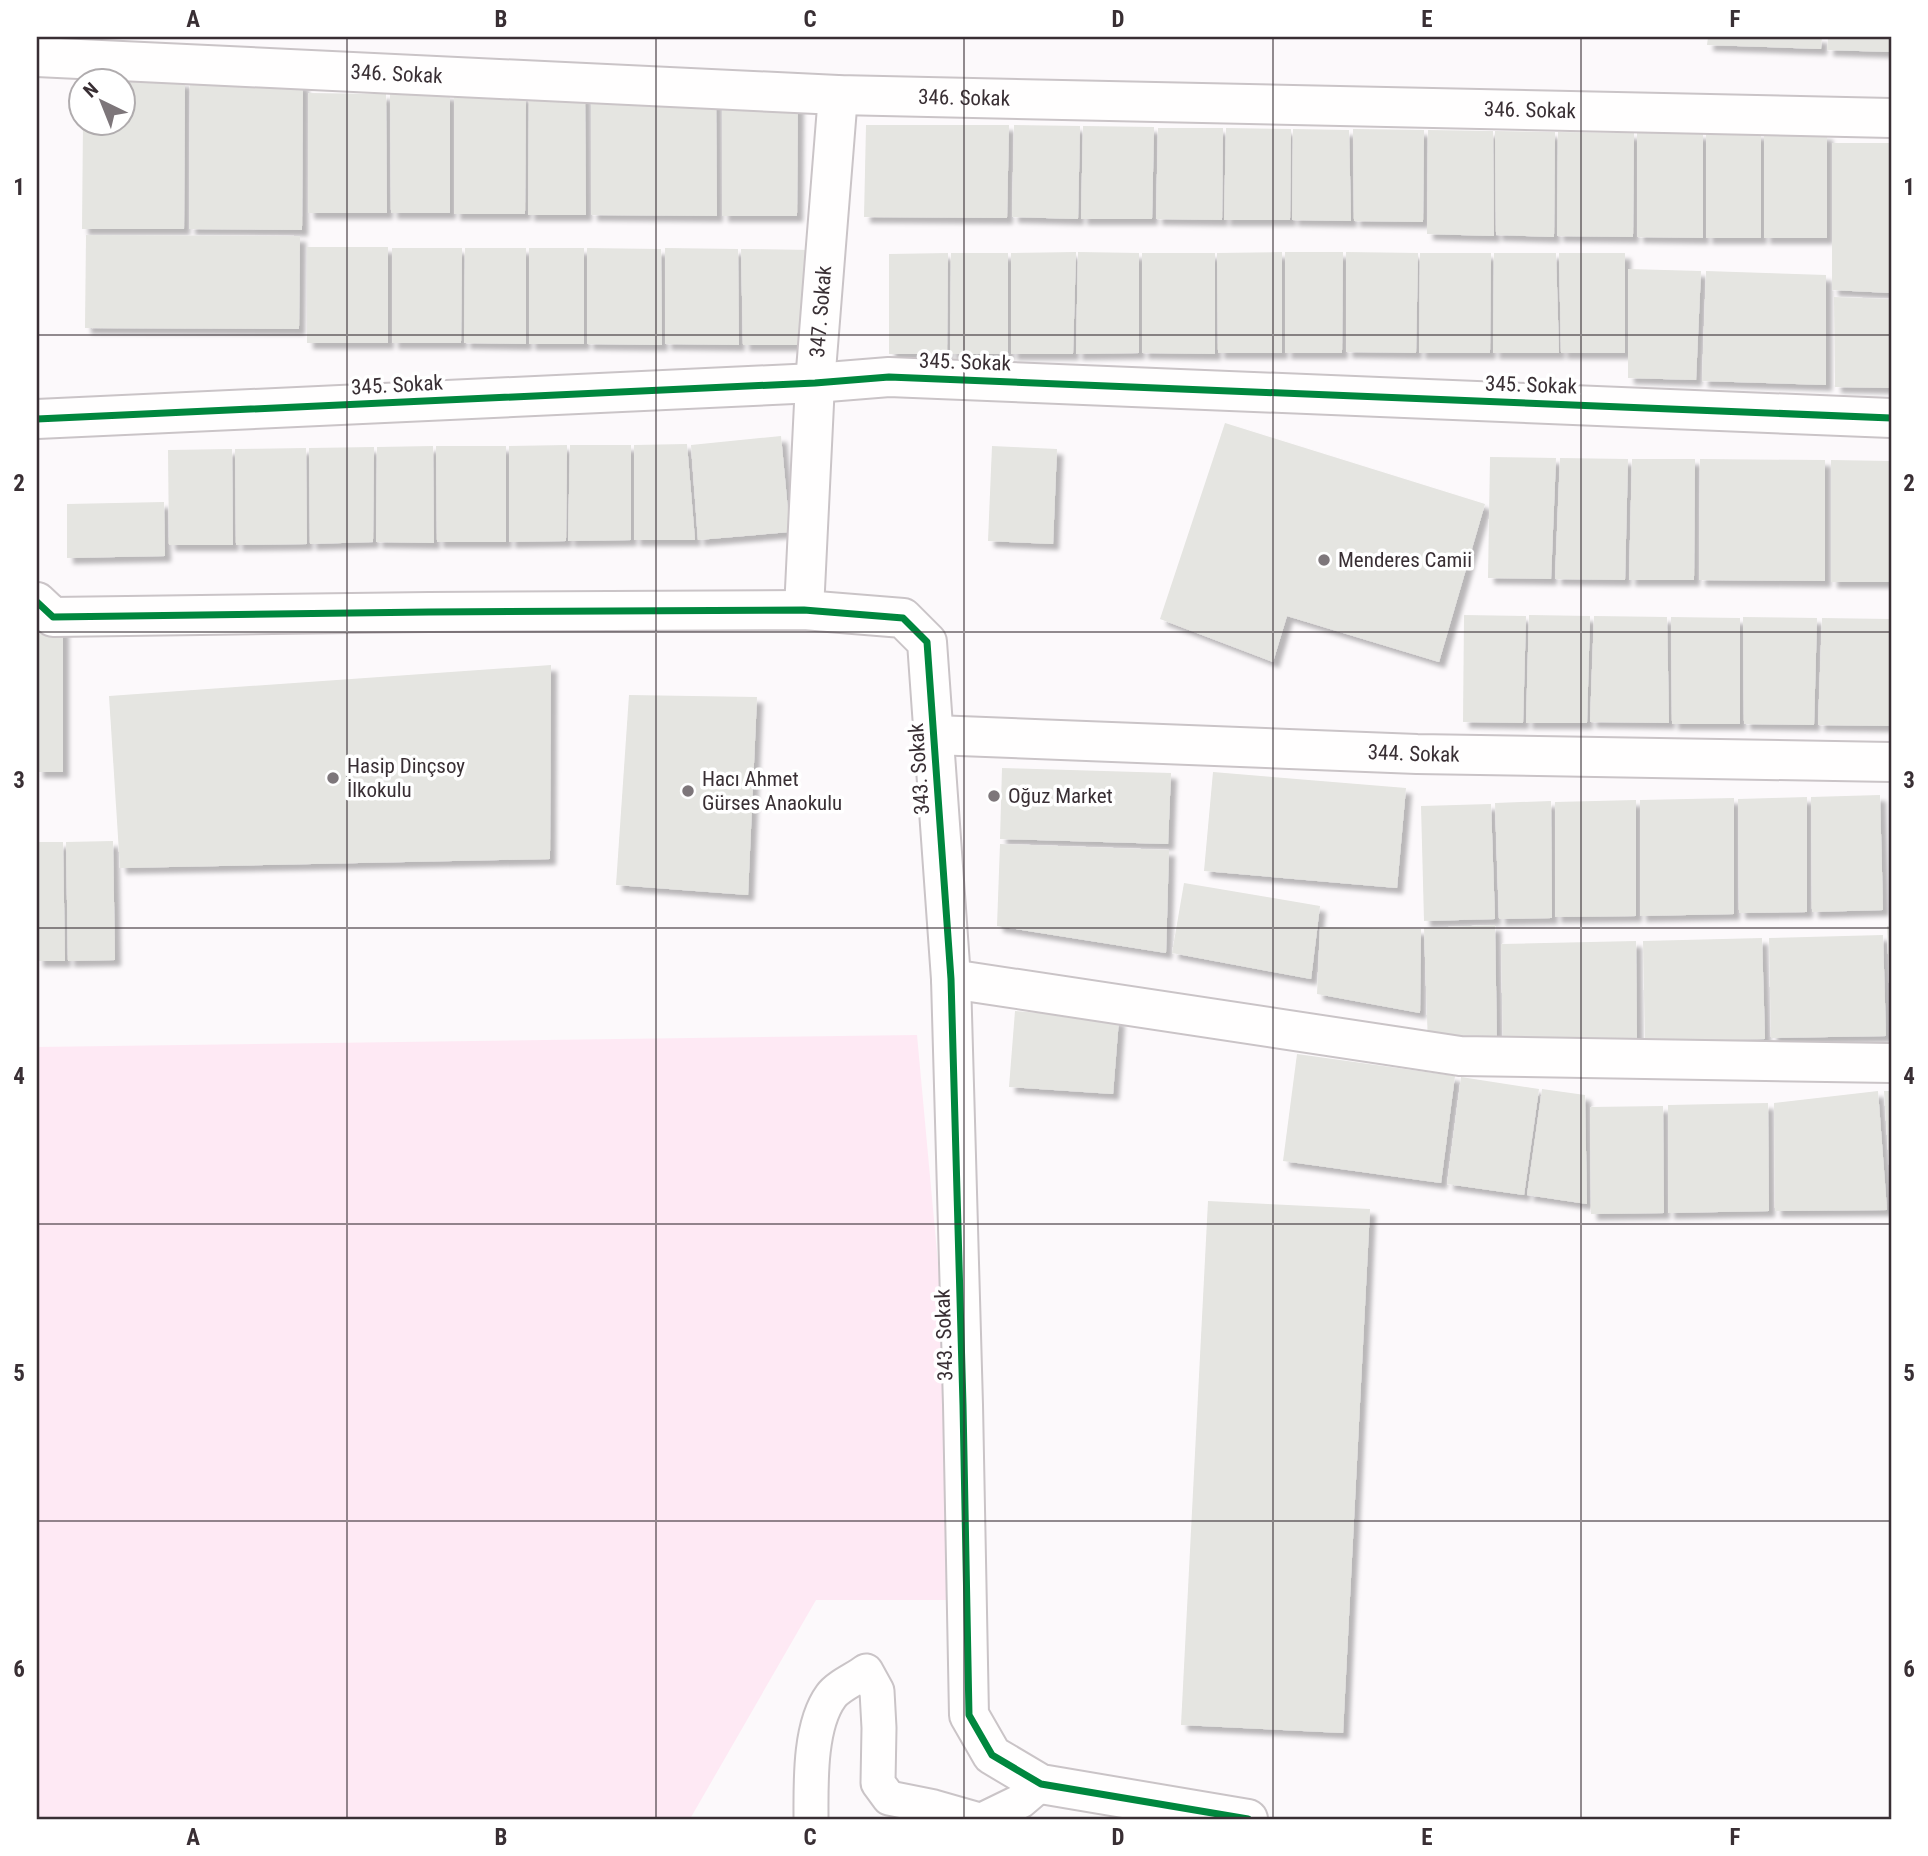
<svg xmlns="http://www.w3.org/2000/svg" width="1928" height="1856" viewBox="0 0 1928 1856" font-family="'Roboto Condensed',sans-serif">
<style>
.green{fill:#fee9f4}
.building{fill:#e5e5e1;filter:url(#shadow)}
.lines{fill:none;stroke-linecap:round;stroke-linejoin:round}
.lane-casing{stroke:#cac4c7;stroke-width:37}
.street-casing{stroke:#cac4c7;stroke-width:42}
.lane{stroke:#fffefe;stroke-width:33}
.street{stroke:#fffefe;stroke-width:38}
.cycleway-casing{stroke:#fff;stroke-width:11}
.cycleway{stroke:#00873e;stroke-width:7}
.grid{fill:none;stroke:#392f34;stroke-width:2;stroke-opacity:0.55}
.poi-dot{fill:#7d767a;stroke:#fff;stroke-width:2.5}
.labels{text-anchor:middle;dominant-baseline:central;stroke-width:7;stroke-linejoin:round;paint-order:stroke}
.street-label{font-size:21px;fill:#392f34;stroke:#fff}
.poi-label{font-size:21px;fill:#392f34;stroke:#fff;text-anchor:start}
.neatline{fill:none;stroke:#392f34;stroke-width:2.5}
.grid-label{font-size:23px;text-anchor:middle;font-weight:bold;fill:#392f34}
</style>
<defs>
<filter id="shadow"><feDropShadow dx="6" dy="6" stdDeviation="2" flood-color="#0004"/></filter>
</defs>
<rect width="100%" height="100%" fill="#fcf9fb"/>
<!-- green -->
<polygon class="green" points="917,1035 969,1600 816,1600 690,1819 37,1819 37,1047"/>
<!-- building -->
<g class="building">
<polygon points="1708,37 1822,37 1821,49 1707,45"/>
<polygon points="1828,37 1891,37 1891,52 1827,50"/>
<polygon points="122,81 185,81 184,229 82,229 83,122 122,122"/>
<polygon points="190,82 303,83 302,230 189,229"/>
<polygon points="308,93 386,94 387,213 308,213"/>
<polygon points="390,94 450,94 450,213 391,213"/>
<polygon points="454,94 526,95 525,214 454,214"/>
<polygon points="529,94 585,95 586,215 528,215"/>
<polygon points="591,95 716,96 717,216 591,215"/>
<polygon points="722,97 798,97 797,216 722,216"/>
<polygon points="866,125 1009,125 1007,218 864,217"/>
<polygon points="1014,125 1080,126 1078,219 1012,217"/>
<polygon points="1083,126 1154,127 1152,219 1081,219"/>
<polygon points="1158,128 1223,128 1222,220 1156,219"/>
<polygon points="1226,128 1291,129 1290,220 1224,220"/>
<polygon points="1293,129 1349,130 1351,221 1292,220"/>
<polygon points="1353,129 1424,130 1423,222 1354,221"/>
<polygon points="1428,130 1493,131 1494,236 1427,234"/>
<polygon points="1495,131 1555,132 1554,237 1496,235"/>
<polygon points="1558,132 1634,133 1633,237 1557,236"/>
<polygon points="1637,133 1703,133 1703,238 1637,237"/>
<rect x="1706" y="133" width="55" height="105"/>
<rect x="1764" y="134" width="63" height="104"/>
<polygon points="1832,143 1891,143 1891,293 1832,290"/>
<polygon points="86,235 300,236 299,329 85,328"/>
<rect x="307" y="247" width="81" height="96"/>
<polygon points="392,248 462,248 461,343 392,343"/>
<polygon points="465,248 526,248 526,344 464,343"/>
<rect x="529" y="248" width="55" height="96"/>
<polygon points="587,248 661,249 662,345 587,344"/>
<polygon points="665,248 738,249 739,345 665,344"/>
<polygon points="741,249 814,250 813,345 743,345"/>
<polygon points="1076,252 1073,354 1011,354 1011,253"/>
<polygon points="1078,252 1139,253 1139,353 1076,354"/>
<polygon points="1282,252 1282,353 1218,353 1217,253"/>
<polygon points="1285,252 1343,252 1342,353 1285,353"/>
<polygon points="1346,252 1418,253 1416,353 1346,352"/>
<polygon points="948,253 947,354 889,354 889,254"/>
<polygon points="951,253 1008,253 1008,354 950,354"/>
<polygon points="1142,253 1215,253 1215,354 1142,353"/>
<polygon points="1420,253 1491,253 1490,353 1419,353"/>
<polygon points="1494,253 1556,253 1559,353 1493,353"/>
<polygon points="1559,253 1625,253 1625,353 1561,353"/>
<polygon points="1628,269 1701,271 1696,380 1628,378"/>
<polygon points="1706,271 1826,275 1826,385 1702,381"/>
<polygon points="1834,297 1891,299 1891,388 1835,387"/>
<polygon points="1225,423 1485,504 1439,662 1287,616 1273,662 1160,619"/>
<polygon points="781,436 790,532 698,540 691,445"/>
<polygon points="687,444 695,540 634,540 634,445"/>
<polygon points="567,445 566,541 509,542 509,446"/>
<polygon points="570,445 631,445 631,540 568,541"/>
<polygon points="433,446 434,543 376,542 377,447"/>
<polygon points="436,446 506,446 506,542 437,542"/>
<polygon points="992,446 1057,449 1053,544 988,541"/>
<polygon points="374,447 373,542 310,544 309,448"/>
<polygon points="306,448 307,544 236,545 235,449"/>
<polygon points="232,449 233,545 169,545 168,450"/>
<polygon points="1490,457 1556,458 1551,579 1488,578"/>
<polygon points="1560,458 1628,459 1625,580 1555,579"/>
<polygon points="1632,459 1695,459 1694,580 1629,580"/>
<polygon points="1700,459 1825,460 1825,581 1699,580"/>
<polygon points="1831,460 1891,461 1891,582 1831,582"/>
<polygon points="164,502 165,556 67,558 67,504"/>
<polygon points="1464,615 1526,616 1523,723 1463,722"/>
<polygon points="1529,615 1590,616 1587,723 1526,723"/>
<polygon points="1594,616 1667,617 1669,723 1590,722"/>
<polygon points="1671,617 1740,618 1740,724 1672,724"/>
<polygon points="1743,617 1817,618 1814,725 1744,724"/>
<polygon points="1822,618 1891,619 1891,726 1818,725"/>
<rect x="37" y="628" width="26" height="144"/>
<polygon points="551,665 550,859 120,868 109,696"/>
<polygon points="629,695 757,697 748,895 616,885"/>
<polygon points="1002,768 1171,773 1168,844 1000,839"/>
<polygon points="1213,772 1406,788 1397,888 1204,871"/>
<polygon points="1880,795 1883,910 1812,912 1811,797"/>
<polygon points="1807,797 1807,912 1739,913 1738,799"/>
<polygon points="1734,798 1734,914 1640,916 1640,800"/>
<polygon points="1636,800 1636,916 1555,917 1555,802"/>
<polygon points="1551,801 1552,918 1499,919 1495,803"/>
<polygon points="1491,804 1495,919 1424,921 1421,806"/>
<polygon points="113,841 115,960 68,961 66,842"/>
<polygon points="37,842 63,842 65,961 37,961"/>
<polygon points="1000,844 1169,850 1166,953 997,926"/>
<polygon points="1184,883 1320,906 1311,979 1172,953"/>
<polygon points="1495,925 1497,1043 1428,1045 1424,928"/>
<polygon points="1887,926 1891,926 1891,983 1889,983"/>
<polygon points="1320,927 1421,929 1420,1013 1317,994"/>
<polygon points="1883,935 1886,1036 1771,1038 1769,938"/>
<polygon points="1762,938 1765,1039 1645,1041 1643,941"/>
<polygon points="1636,941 1637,1041 1503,1044 1501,944"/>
<polygon points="1015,1011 1119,1019 1113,1094 1009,1087"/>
<polygon points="1297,1054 1455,1076 1441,1183 1283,1161"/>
<polygon points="1461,1077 1539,1089 1524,1195 1447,1184"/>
<polygon points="1542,1089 1585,1095 1587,1204 1527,1195"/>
<polygon points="1878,1091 1887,1210 1775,1211 1774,1103"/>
<polygon points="1884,1091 1891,1091 1891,1165 1889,1165"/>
<polygon points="1768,1103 1769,1211 1668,1213 1668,1105"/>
<polygon points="1663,1106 1664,1213 1591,1214 1590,1107"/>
<polygon points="1208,1201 1370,1209 1343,1733 1181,1725"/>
</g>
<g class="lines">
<defs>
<g id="lane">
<path d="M811 1819C811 1784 809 1726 831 1696 838 1686 856 1679 866 1671L877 1691 879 1728 878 1783 889 1798 934 1807 976 1819"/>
<polyline points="984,1819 1021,1801 1041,1784"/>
</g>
<g id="street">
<path id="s1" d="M37 57 838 95 1891 118"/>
<polyline points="37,419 815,383 889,377 1891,418"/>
<polyline points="37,602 53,617 429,612 804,610 903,618 927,642 951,979 963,1405 969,1715 992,1755 1041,1784 1248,1819"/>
<path id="s2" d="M804 610 815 383 838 95"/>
<path id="s3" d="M934 735 1417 754 1891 762"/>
<polyline points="951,979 1460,1056 1891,1063"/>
</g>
</defs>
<!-- lane casing -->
<use href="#lane" class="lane-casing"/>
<!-- street casing -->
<use href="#street" class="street-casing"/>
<!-- lane -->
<use href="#lane" class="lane"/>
<!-- street -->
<use href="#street" class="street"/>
<defs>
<g id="cycleway">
<polyline points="37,419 815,383 889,377 1891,418"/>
<polyline points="37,602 53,617 429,612 804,610 903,618 927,642 951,979 963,1405 969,1715 992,1755 1041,1784 1248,1819"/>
</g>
</defs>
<!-- cycleway casing -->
<use href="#cycleway" class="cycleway-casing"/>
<!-- cycleway -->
<use href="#cycleway" class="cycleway"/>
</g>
<!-- grid -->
<path class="grid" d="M347 37V1819M656 37V1819M964 37V1819M1273 37V1819M1581 37V1819M37 335H1891M37 632H1891M37 928H1891M37 1224H1891M37 1521H1891"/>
<!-- markers -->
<g class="poi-dot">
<circle cx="1324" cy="560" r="7"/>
<circle cx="333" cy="778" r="7"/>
<circle cx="688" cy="791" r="7"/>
<circle cx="994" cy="796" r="7"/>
</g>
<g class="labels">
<!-- street labels -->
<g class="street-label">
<text stroke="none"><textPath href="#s1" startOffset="360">346. Sokak</textPath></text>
<text stroke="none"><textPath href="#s1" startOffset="928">346. Sokak</textPath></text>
<text stroke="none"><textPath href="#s1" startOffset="1494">346. Sokak</textPath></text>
<text stroke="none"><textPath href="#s2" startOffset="299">347. Sokak</textPath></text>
<text transform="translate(965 362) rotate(2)">345. Sokak</text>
<text transform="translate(397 385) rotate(-3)">345. Sokak</text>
<text transform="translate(1531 385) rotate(2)">345. Sokak</text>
<text stroke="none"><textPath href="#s3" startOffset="480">344. Sokak</textPath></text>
<text transform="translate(919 769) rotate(-94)">343. Sokak</text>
<text transform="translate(944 1335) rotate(-92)">343. Sokak</text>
</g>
<!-- poi labels -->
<g class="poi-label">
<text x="1338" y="560">Menderes Camii</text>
<text x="347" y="766">Hasip Dinçsoy<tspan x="347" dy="24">İlkokulu</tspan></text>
<text x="702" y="779">Hacı Ahmet<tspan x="702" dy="24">Gürses Anaokulu</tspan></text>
<text x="1008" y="796">Oğuz Market</text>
</g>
</g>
<!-- border -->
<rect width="1928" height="1856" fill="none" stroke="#ffffff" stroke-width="77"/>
<!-- north arrow -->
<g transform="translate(102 102) rotate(317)"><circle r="33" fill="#ffffff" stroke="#b0acae" stroke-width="2"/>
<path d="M0-5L12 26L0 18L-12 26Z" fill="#7d767a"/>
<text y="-10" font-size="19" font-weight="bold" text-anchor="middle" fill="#392f34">N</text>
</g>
<rect x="38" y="38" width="1852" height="1780" class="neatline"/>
<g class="grid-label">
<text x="193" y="27">A</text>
<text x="501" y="27">B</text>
<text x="810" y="27">C</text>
<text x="1118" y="27">D</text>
<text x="1427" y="27">E</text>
<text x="1735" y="27">F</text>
<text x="19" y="195">1</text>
<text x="1909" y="195">1</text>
<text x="19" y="491">2</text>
<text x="1909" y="491">2</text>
<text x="19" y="788">3</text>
<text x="1909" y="788">3</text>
<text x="19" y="1084">4</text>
<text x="1909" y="1084">4</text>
<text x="19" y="1381">5</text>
<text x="1909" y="1381">5</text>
<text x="19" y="1677">6</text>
<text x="1909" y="1677">6</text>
<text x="193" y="1845">A</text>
<text x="501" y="1845">B</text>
<text x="810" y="1845">C</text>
<text x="1118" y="1845">D</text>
<text x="1427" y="1845">E</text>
<text x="1735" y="1845">F</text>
</g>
</svg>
